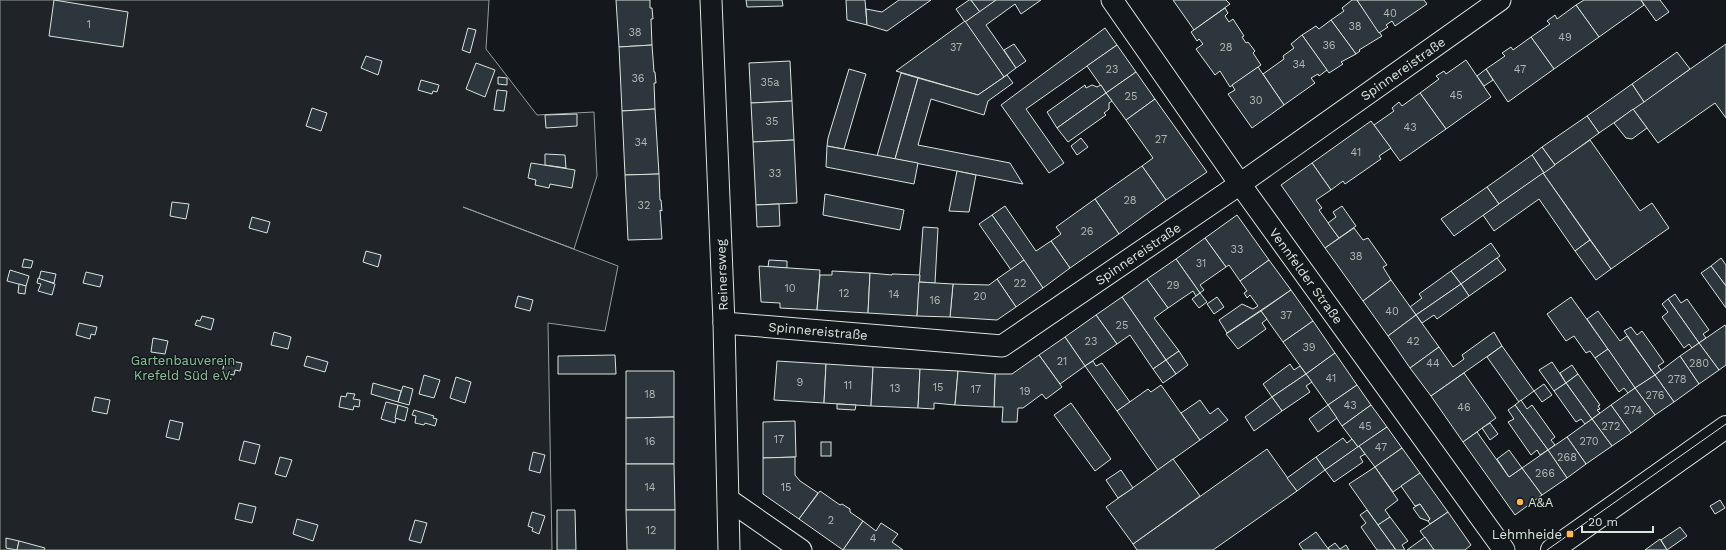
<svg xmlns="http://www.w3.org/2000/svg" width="1726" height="550" viewBox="0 0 1726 550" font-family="'Work Sans',sans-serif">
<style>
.green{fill:#202428;stroke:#939e99}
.building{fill:#2c363c;stroke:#d8e6dc}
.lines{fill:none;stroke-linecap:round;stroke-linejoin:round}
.minor-casing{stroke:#d8e6dc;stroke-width:23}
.primary-casing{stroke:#d8e6dc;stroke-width:24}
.minor{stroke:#14181c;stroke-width:21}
.primary{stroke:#14181c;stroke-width:22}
.tram{stroke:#d8e6dc;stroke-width:1}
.poi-dot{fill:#ffb74d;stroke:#14181c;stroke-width:1.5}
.labels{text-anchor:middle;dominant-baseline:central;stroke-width:3;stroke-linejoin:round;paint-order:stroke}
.number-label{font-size:11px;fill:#adbab4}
.street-label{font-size:13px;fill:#d8e6dc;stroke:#14181c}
.park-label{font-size:13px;fill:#8ac095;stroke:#14181c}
.poi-label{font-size:13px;fill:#d8e6dc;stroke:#14181c;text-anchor:start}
</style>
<rect width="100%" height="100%" fill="#14181c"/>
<!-- green -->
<polygon class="green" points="0,0 489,0 486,49 537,115 594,112 597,176 574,249 463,207 618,266 605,331 548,323 552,550 0,550"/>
<!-- building -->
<g class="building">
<polygon points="54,0 128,12 123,47 49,36"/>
<polygon points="616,0 650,0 650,8 652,8 653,19 651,19 652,45 619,47"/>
<polygon points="746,0 782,0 783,6 747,7"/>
<polygon points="846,0 865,0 867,25 847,20"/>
<polygon points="899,0 931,0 887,31 867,25 866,9 882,12"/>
<polygon points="969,0 971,0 980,12 965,22 956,9"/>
<polygon points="971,0 996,0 980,12"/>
<polygon points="996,0 1041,0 1021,14 1015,4 986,25 1016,68 1004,77 965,22"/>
<polygon points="1173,0 1226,0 1230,4 1194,30"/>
<polygon points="1352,0 1357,0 1382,36 1359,50 1360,51 1356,54 1331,20 1344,11 1342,8"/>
<polygon points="1357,0 1424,0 1427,4 1395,26 1392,21 1386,25 1388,27 1379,33"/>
<polygon points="1584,0 1641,0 1644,5 1599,37 1576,5"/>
<polygon points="1641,0 1660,0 1669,12 1656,21"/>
<polygon points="1576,5 1599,37 1554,69 1531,37 1550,24 1547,21 1555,15 1557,19"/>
<polygon points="1225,8 1228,13 1225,16 1229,22 1233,19 1244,36 1242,37 1246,43 1248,42 1255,51 1253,53 1261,65 1230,87 1220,71 1215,75 1196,49 1203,44 1199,39 1197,41 1191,32"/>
<polygon points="1331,20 1356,54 1341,62 1343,64 1329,73 1302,35 1316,26 1319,29"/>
<polygon points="965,21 1004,77 978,95 896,71"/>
<polygon points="468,28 476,30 470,53 462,50"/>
<polygon points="1105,28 1117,45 1026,109 1064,163 1049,173 1001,105"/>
<polygon points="1302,35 1327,70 1319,76 1318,74 1311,78 1315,83 1284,105 1263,74 1284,59 1283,56 1294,48 1291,44"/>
<polygon points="1531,37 1554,69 1508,102 1486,69 1505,56 1502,53 1511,47 1513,50"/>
<polygon points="1014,44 1026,61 1016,68 1004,50"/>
<polygon points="1726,44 1726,118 1715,103 1658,143 1633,109"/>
<polygon points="652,45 654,72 655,72 656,83 654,83 655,109 622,111 619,47"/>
<polygon points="1117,45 1136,72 1106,93 1087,66"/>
<polygon points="1677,52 1690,69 1644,102 1632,84"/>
<polygon points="366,56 382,61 378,75 361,68"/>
<polygon points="1466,60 1491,97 1446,129 1420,93 1439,79 1436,76 1444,71 1446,74"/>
<polygon points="790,61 792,101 751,103 749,63"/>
<polygon points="476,63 495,70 485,97 466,89"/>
<polygon points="1258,67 1284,105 1252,128 1228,94 1235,90 1232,85"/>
<polygon points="849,69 866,74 844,149 827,146 828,138"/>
<polygon points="1486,69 1493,80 1484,86 1477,76"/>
<polygon points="1136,72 1155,99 1126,120 1106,93"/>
<polygon points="901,73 918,78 895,159 877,156"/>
<polygon points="1007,75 1013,83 988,101 984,115 931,99 918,145 1010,163 1023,184 895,159 918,78 978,95"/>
<polygon points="498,77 507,78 507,85 498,84"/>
<polygon points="421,80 439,85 437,92 433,91 432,94 418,90"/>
<polygon points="1632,84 1644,102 1599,133 1587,116"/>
<polygon points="1085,85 1086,88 1092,85 1097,87 1101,85 1106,93 1057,128 1047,112"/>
<polygon points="497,90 507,91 504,111 494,110"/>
<polygon points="1106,93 1112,101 1109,103 1109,109 1104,113 1106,115 1068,142 1057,128"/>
<polygon points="1420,93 1446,129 1400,161 1374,125 1394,111 1392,108 1399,102 1402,106"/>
<polygon points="1155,99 1207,172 1166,200 1142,166 1153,158 1126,120"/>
<polygon points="792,101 794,140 753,142 751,103"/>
<polygon points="312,108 327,113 321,131 306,126"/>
<polygon points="655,109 659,174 625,175 622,111"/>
<polygon points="1633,109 1647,128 1632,139 1626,138 1614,123"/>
<polygon points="577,114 577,126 546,128 545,115"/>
<polygon points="1587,116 1599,133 1555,165 1542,147"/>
<polygon points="1371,121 1391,148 1379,156 1381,159 1345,184 1343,181 1331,190 1312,163"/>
<polygon points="1081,138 1088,147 1077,155 1071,146"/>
<polygon points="794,140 797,203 756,205 753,142"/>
<polygon points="1590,140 1640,211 1652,203 1669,228 1611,269 1543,173"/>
<polygon points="827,146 918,163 914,184 826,167"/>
<polygon points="1542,147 1555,165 1544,173 1532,155"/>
<polygon points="545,154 565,155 566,168 545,165"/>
<polygon points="1532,155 1544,173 1499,204 1487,187"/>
<polygon points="531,163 575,170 572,188 550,184 549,188 535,185 536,180 528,178"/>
<polygon points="1312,163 1331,190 1316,200 1322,208 1319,210 1339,238 1325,248 1281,185"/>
<polygon points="1142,166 1166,200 1119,234 1095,199"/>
<polygon points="957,171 976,175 969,212 949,211"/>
<polygon points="1543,173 1590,240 1575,251 1539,199 1494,231 1483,215"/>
<polygon points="659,174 660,200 661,200 662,211 660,210 662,239 628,240 625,175"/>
<polygon points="1487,187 1499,204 1454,236 1441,219"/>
<polygon points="825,194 904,210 900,230 823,215"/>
<polygon points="1095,199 1119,234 1070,268 1051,241 1061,234 1056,227"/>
<polygon points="172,202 189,204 186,219 170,216"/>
<polygon points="779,204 780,226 757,227 756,205"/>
<polygon points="1005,206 1036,251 1051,241 1070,268 1043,288 992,215"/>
<polygon points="1342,206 1356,226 1339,238 1328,223 1336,217 1333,212"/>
<polygon points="992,215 1024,260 1011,270 979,224"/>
<polygon points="1237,215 1269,260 1240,281 1229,265 1226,267 1205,238"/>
<polygon points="252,217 270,222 267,233 249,228"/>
<polygon points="923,227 938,228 935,283 919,282"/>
<polygon points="1354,228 1363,240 1368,238 1387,265 1383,267 1391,280 1363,301 1325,248"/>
<polygon points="1205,238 1226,267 1200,285 1204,290 1200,293 1176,259"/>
<polygon points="1590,240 1611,269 1596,280 1575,251"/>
<polygon points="1491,243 1500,256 1461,284 1451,271"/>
<polygon points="366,251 381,255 378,267 363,262"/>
<polygon points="1497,258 1506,270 1469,296 1461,284"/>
<polygon points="1721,258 1726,265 1726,286 1711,266"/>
<polygon points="24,259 33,261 31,268 22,267"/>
<polygon points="1176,259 1200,293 1196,296 1193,291 1168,308 1147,279"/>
<polygon points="769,260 787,261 787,268 768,267"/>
<polygon points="1024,260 1043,288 1016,307 997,279"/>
<polygon points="1269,260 1291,290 1227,333 1219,320 1242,304 1253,309 1258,306 1250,295 1247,298 1244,293 1247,291 1240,281"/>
<polygon points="759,266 820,270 817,310 780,308 780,303 761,302"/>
<polygon points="1711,266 1726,286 1726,308 1701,273"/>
<polygon points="10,270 29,276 26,286 7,281"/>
<polygon points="41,271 56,274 54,283 39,279"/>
<polygon points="832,271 870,273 868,313 817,310 820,275 832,275"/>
<polygon points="1451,271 1461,284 1416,315 1410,307 1422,298 1419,294"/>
<polygon points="86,272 103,276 100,287 83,283"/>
<polygon points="870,273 892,275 892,274 920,275 917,316 868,313"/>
<polygon points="38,278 55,284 52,295 38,291 41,284 37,283"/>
<polygon points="997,279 1016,307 997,320 950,317 953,284 989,285"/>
<polygon points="1147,279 1168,308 1154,318 1179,351 1166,360 1122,297"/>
<polygon points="1391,280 1416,315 1388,336 1363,301"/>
<polygon points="919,282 953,284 950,317 917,316"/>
<polygon points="19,284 26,286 25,294 18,293"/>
<polygon points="1461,284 1469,296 1437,319 1434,315 1422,323 1416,315"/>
<polygon points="1291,290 1313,321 1283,342 1261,311"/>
<polygon points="1200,293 1207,302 1199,308 1192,299"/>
<polygon points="1675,294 1681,303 1687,299 1709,330 1703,334 1706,338 1699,343 1668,299"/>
<polygon points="518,296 533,300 530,311 515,307"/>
<polygon points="1122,297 1166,360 1153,369 1130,335 1117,344 1096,315"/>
<polygon points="1217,297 1224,307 1214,314 1207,304"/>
<polygon points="1571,297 1608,349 1595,358 1590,351 1586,353 1574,336 1566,341 1547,314"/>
<polygon points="1668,299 1699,343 1692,348 1689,344 1684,348 1662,317 1668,312 1662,304"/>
<polygon points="1261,311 1267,319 1262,323 1266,329 1238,349 1226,334"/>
<polygon points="1598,311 1620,341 1627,336 1655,375 1635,388 1587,319"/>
<polygon points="1096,315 1117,344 1085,366 1065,337"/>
<polygon points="1416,315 1439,347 1410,368 1388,336"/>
<polygon points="202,316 214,319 211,330 195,325 197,320 200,321"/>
<polygon points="1313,321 1335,353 1306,374 1283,342"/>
<polygon points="79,323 97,327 95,335 91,334 90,339 76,335"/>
<polygon points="1725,325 1726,327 1726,365 1719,370 1699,343"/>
<polygon points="1631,327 1637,335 1642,331 1664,362 1658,366 1661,370 1655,375 1624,331"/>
<polygon points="274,332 291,337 288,349 271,345"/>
<polygon points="1494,332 1502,346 1431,396 1410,368 1439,347 1453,367 1464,359 1462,355"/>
<polygon points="1065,337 1085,366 1060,384 1039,355"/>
<polygon points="153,338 168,341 165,354 151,352"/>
<polygon points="1699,343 1719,370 1699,384 1680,356"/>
<polygon points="1502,346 1534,391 1519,402 1487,357"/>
<polygon points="1608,349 1635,388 1628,393 1624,388 1619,392 1595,358"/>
<polygon points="1179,351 1188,365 1176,374 1166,360"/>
<polygon points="1335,353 1357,385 1328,405 1306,374"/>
<polygon points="615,355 616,374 558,374 558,356"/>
<polygon points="1039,355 1062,387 1046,399 1042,394 1023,408 1018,408 1017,422 1002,422 1003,407 994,407 995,374 1012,374"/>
<polygon points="307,356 328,362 325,372 304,366"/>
<polygon points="1680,356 1699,384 1674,402 1655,375"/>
<polygon points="225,360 242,363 240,371 235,370 234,375 222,373"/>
<polygon points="1166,360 1176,374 1163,383 1153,369"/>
<polygon points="777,361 826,364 824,403 774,400"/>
<polygon points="1093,361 1096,366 1102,363 1130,402 1117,411 1085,366"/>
<polygon points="1552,362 1566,383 1554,391 1539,370"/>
<polygon points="826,364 873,367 871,406 824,403"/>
<polygon points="1290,364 1294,370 1300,366 1306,374 1272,397 1263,384"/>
<polygon points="1572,365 1578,374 1566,383 1560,373"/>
<polygon points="873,367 920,369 918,408 871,406"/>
<polygon points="920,369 958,371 955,405 934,403 934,409 918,408"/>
<polygon points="626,371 674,371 674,417 626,418"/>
<polygon points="958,371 995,374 994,407 955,405"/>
<polygon points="1464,373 1496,418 1463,442 1431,396"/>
<polygon points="1306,374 1312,382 1306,386 1310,392 1282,411 1272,397"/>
<polygon points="1578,374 1600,405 1598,406 1600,409 1597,410 1600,413 1592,419 1566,383"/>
<polygon points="424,375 440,380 434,398 419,394"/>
<polygon points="1655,375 1674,402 1655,415 1635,388"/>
<polygon points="456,377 471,382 465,403 450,398"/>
<polygon points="373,383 401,391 398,402 371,394"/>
<polygon points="1566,383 1592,419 1585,424 1581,419 1576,422 1554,391"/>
<polygon points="1544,384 1552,395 1542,402 1534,391"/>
<polygon points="1161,385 1200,440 1158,470 1117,411 1148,389 1151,392"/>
<polygon points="1357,385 1371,405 1342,426 1328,405"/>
<polygon points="403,386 413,389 409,405 398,402"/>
<polygon points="1635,388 1655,415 1631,433 1611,405"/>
<polygon points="347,393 355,394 353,399 360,400 359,407 354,406 353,410 339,407 341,396 346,397"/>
<polygon points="95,397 110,400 107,414 92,411"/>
<polygon points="1272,397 1282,411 1254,431 1245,417"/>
<polygon points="1200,400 1210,414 1218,408 1228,420 1200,440 1181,413"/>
<polygon points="1521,400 1527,409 1532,405 1555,437 1551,440 1555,445 1548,450 1515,405"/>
<polygon points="386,402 398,405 395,423 381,419"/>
<polygon points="1071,403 1111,459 1095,471 1054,415"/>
<polygon points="837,404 856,405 855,410 837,409"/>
<polygon points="398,405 408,408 405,421 395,418"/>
<polygon points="1328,405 1337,418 1318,432 1309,419"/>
<polygon points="1371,405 1387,427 1358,447 1342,426"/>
<polygon points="1515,405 1548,450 1540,455 1537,450 1531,455 1508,422 1514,419 1508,410"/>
<polygon points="1611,405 1631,433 1612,446 1592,419"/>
<polygon points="414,410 434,416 433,418 437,419 435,426 425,423 424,425 415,423 416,416 412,415"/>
<polygon points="674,417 674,464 626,464 626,418"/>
<polygon points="1592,419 1612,446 1586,464 1567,437"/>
<polygon points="170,420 183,423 179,440 166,437"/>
<polygon points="795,421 796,457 763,458 763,422"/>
<polygon points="1490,423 1498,434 1490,440 1482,428"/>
<polygon points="1387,427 1402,448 1375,467 1359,446"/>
<polygon points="1477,432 1509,477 1522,468 1542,495 1515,515 1463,442"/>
<polygon points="1567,437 1586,464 1567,478 1548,450"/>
<polygon points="1343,438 1347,443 1352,439 1358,447 1325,470 1316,457"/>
<polygon points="244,441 260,445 255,464 239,460"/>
<rect x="821" y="442" width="10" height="14"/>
<polygon points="1359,446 1365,454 1360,457 1363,462 1334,482 1325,470"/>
<polygon points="1402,448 1420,473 1393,492 1375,467"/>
<polygon points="1267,449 1297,491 1213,550 1137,550 1133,544"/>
<polygon points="1509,450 1522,468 1509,477 1497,459"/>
<polygon points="1548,450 1567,478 1542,495 1522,468"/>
<polygon points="533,452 545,455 540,473 529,470"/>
<polygon points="280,457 292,460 286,477 275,474"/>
<polygon points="795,457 795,475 800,481 818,493 799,519 763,494 763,458"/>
<polygon points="1316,457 1325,470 1297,491 1287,478"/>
<polygon points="1173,459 1200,496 1133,544 1106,507"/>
<polygon points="626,464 674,464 675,510 626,510"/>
<polygon points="1375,467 1398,500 1385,510 1390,517 1378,525 1349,484"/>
<polygon points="1121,470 1133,488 1118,498 1106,480"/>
<polygon points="1420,473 1448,512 1430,524 1428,521 1430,519 1420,504 1415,506 1401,486"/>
<polygon points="820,491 840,505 842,504 850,509 850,512 863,521 843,550 799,519"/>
<polygon points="1720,500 1725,508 1715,514 1710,506"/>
<polygon points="239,503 256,507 252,523 235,519"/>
<polygon points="1420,504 1430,519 1428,521 1420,518 1413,508"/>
<polygon points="557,510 575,510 576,550 557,550"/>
<polygon points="626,510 675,510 675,550 627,550"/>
<polygon points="1367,510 1378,525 1396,550 1377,550 1361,527 1366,523 1360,515"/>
<polygon points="532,512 545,516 539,534 532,531 533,528 528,526"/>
<polygon points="1448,512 1471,545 1465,550 1434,550 1420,531"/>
<polygon points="1390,517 1408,541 1402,545 1405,550 1396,550 1378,525"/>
<polygon points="297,519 318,525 313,541 293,534"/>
<polygon points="415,520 427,523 421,543 409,540"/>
<polygon points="863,521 876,531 881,523 898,534 892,542 903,550 843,550"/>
<polygon points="1680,527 1687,536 1667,550 1661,540"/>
<polygon points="1316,532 1329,550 1303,550 1299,544"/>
<polygon points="1425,537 1434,550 1407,550"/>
<polygon points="6,538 19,541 17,550 6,548"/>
<polygon points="1660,539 1667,550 1645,550"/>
<polygon points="19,541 45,548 44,550 17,550"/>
<polygon points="1335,543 1340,549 1346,545 1349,550 1330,550 1328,548"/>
</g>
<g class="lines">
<defs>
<g id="minor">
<polyline points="711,0 724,323 729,550"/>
<polyline points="1112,0 1240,184 1504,550"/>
<polyline points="724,323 1002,346 1240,184 1500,0"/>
<polyline points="729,500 801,550"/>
</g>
<polyline id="primary" points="1552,550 1726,427"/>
</defs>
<!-- minor casing -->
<use href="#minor" class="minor-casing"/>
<!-- primary casing -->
<use href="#primary" class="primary-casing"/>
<!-- minor -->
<use href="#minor" class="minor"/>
<!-- primary -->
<use href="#primary" class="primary"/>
<!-- tram -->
<polyline class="tram" points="1547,550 1726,424"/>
</g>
<!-- markers -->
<g class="poi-dot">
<circle cx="1520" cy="502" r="4"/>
<rect x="1566" y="530" width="8" height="8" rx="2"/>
</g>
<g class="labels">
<!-- number labels -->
<g class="number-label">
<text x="1390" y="13">40</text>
<text x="89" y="24">1</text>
<text x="1355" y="26">38</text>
<text x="635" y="32">38</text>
<text x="1565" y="37">49</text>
<text x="1329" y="45">36</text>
<text x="956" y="47">37</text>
<text x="1226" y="47">28</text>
<text x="1299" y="64">34</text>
<text x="1112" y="69">23</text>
<text x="1520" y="69">47</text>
<text x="638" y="78">36</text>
<text x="770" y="82">35a</text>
<text x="1456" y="95">45</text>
<text x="1131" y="96">25</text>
<text x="1256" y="100">30</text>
<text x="772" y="121">35</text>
<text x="1410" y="127">43</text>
<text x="1161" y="139">27</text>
<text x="641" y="142">34</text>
<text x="1356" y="152">41</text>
<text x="775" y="173">33</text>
<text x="1130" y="200">28</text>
<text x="644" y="205">32</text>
<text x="1087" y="231">26</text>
<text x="1237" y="249">33</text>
<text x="1356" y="256">38</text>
<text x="1201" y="263">31</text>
<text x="1020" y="283">22</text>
<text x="1173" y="285">29</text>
<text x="790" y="288">10</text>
<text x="844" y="293">12</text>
<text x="894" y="294">14</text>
<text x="980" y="296">20</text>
<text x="935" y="300">16</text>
<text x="1392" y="311">40</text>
<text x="1286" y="315">37</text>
<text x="1122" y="325">25</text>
<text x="1091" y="341">23</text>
<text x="1413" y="341">42</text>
<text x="1309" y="347">39</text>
<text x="1062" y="361">21</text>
<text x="1433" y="363">44</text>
<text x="1699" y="363">280</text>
<text x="1331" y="378">41</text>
<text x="1677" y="379">278</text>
<text x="800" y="382">9</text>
<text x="848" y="385">11</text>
<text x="938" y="387">15</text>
<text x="895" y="388">13</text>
<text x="976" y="389">17</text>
<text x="1025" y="391">19</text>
<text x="650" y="394">18</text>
<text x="1655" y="395">276</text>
<text x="1350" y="405">43</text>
<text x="1464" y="407">46</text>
<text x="1633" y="410">274</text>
<text x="1365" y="426">45</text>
<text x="1611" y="426">272</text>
<text x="779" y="439">17</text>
<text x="650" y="441">16</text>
<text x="1589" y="441">270</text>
<text x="1381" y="447">47</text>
<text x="1567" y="457">268</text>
<text x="1545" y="473">266</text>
<text x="650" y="487">14</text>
<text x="786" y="487">15</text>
<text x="831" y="520">2</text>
<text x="651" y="530">12</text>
<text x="873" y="538">4</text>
</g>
<!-- street labels -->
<g class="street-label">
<text transform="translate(1403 69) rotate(-35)">Spinnereistraße</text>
<text transform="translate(1138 254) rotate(-34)">Spinnereistraße</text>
<text transform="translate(722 275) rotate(-92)">Reinersweg</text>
<text transform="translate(1306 276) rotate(54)">Vennfelder Straße</text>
<text transform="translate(818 331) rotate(5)">Spinnereistraße</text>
</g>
<!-- park labels -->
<g class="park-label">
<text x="183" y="360">Gartenbauverein<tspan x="183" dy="15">Krefeld Süd e.V.</tspan></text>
</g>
<!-- poi labels -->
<g class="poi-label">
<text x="1528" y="502">A&amp;A</text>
<text x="1562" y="534" text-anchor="end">Lehmheide</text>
</g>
</g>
<!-- scale -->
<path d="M1582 526v6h71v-6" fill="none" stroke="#d8e6dc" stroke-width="2"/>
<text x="1588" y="526" font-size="12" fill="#d8e6dc" stroke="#14181c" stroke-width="3" paint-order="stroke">20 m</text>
</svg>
